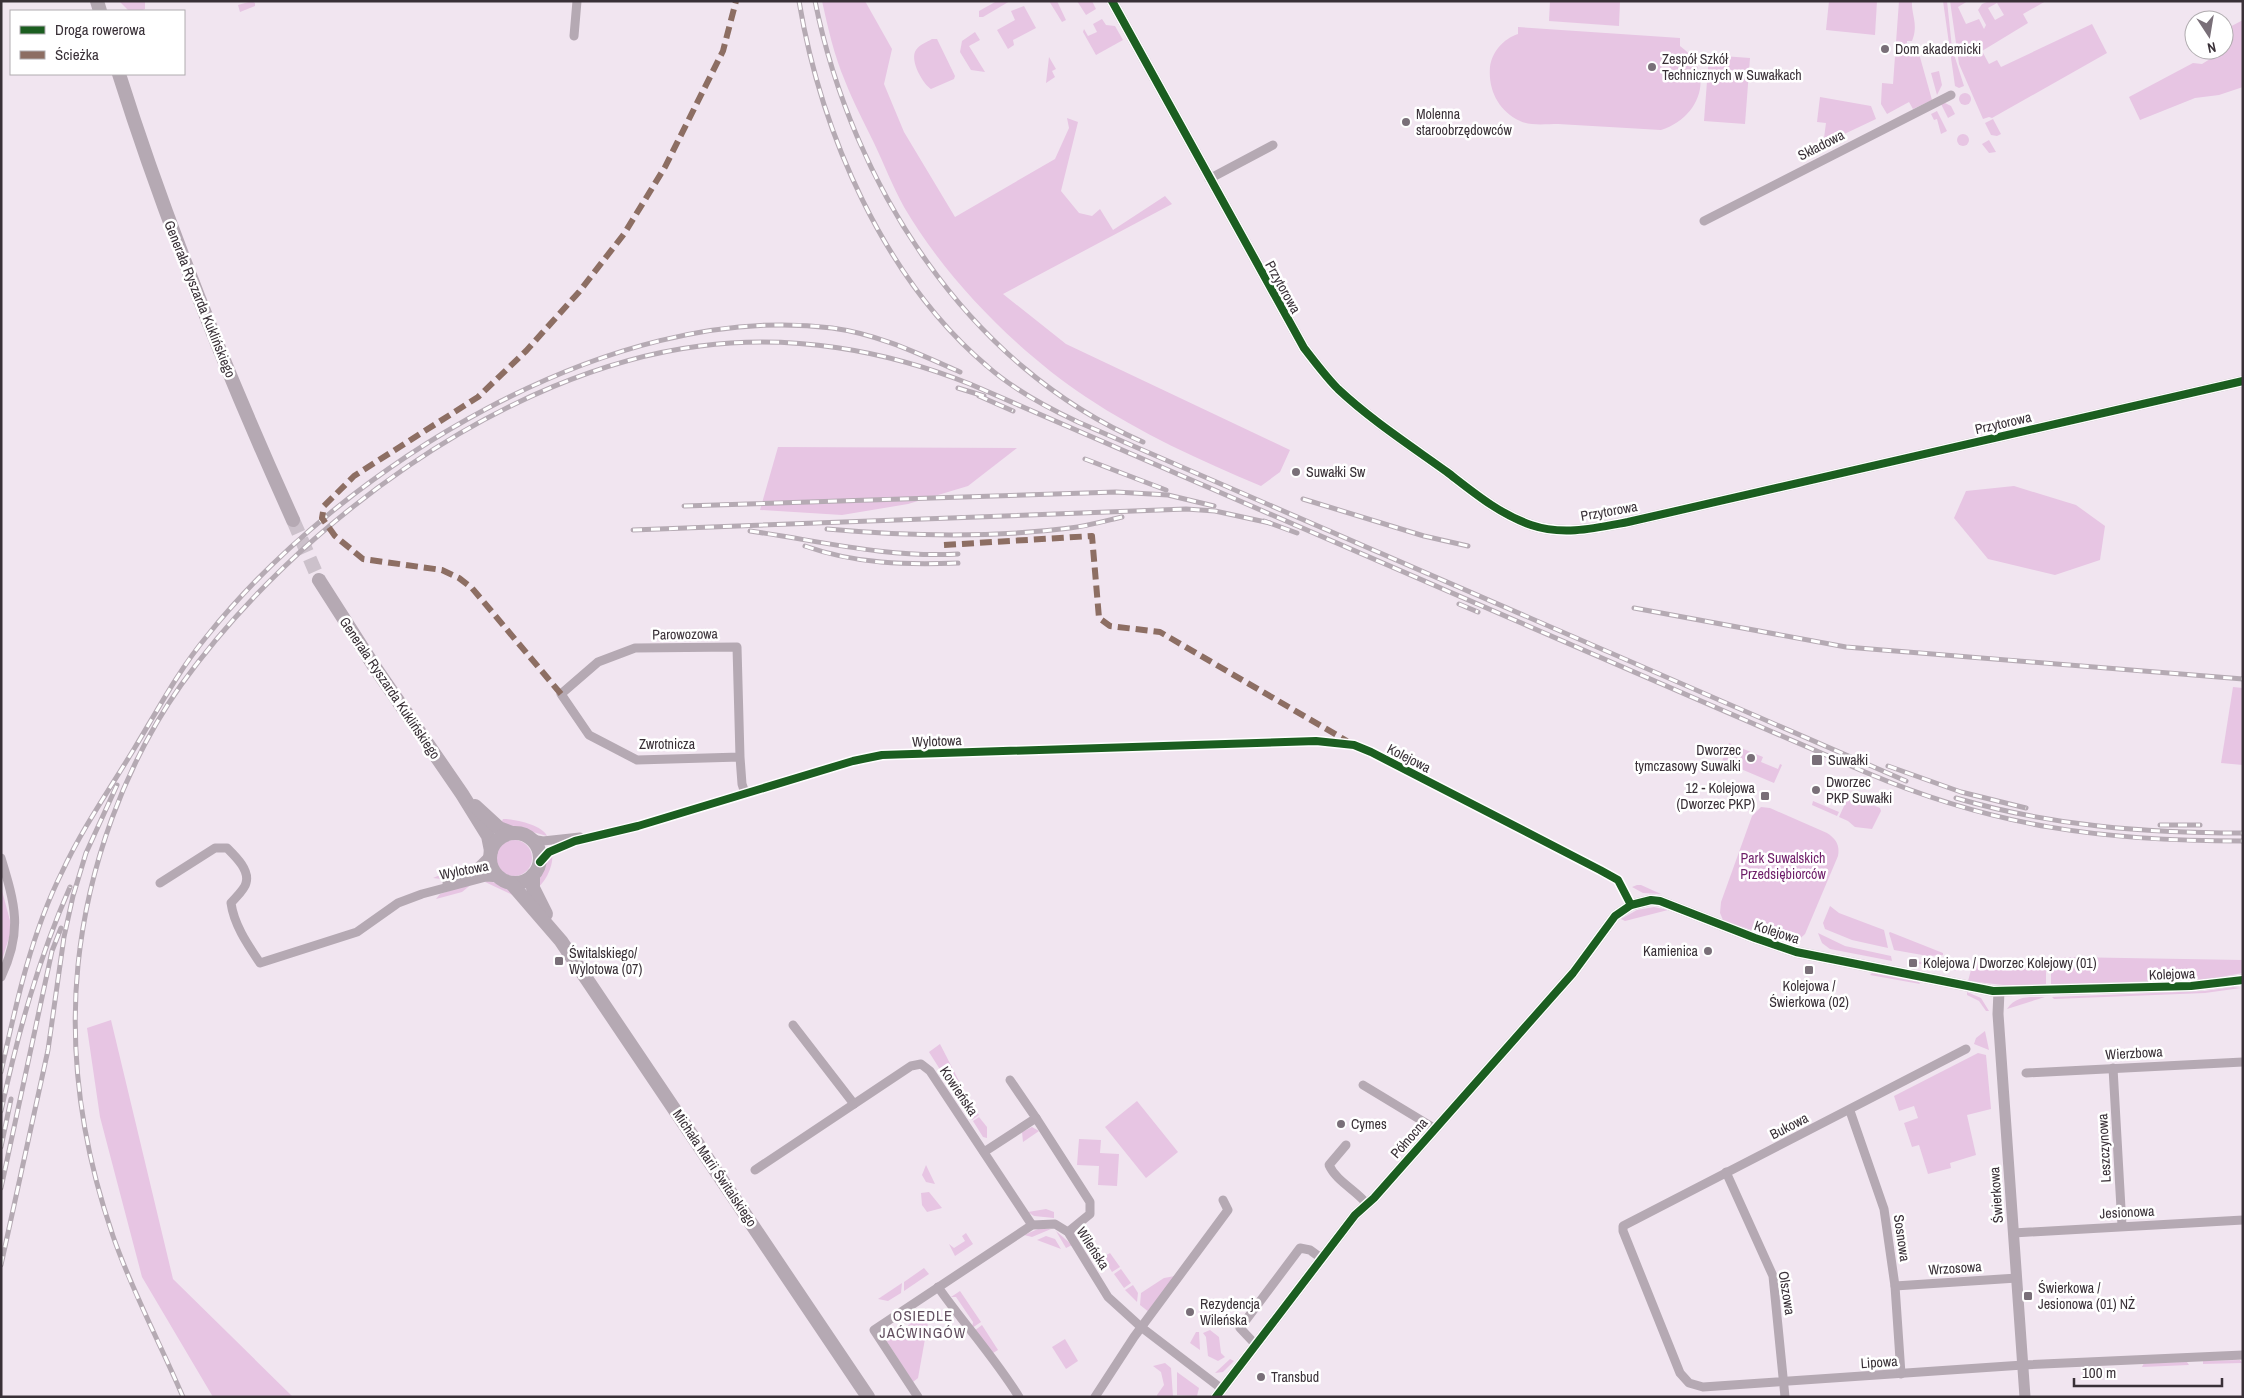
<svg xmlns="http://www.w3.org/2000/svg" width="2244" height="1398" viewBox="0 0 2244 1398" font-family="'Archivo Narrow',sans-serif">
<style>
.green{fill:#e7c5e3;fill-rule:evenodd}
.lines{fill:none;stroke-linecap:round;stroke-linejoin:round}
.secondary-tunnel{stroke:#ccc1cb;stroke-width:14;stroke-dasharray:14 7;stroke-linecap:butt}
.minor{stroke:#b5a9b3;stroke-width:9}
.tertiary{stroke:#b5a9b3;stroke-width:11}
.secondary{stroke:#b5a9b3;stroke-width:14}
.rail-casing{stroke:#b5aab3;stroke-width:5}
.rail{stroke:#fff;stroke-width:3;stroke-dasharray:9;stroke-linecap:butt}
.quiet{stroke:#8d6e63;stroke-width:6;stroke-dasharray:12 6;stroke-linecap:butt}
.cycleway-casing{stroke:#fff;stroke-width:11}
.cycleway{stroke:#1b5e20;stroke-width:8}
.poi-dot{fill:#796f78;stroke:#fff;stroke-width:2}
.labels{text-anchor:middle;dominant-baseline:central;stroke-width:5;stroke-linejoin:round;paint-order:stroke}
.poi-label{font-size:14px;fill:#393037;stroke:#fff;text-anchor:start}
.street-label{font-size:14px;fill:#393037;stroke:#fff}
.park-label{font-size:14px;fill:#6e1d68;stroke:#fff}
.neighbourhood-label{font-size:15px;letter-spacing:1px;fill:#635060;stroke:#fff}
</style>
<rect width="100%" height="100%" fill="#f1e5f0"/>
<!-- green -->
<g class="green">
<polygon points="119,1 145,1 145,9 141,11 129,11"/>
<polygon points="252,1 255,3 255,6 240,12 238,5"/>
<path d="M822 1H865L892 49 884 84 904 132 955 217 1055 159 1069 128 1067 118 1078 122 1061 191 1079 213 1092 216 1100 209 1113 230 1165 196 1172 204 1003 294 1066 344 1290 450 1280 472 1261 486C1201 461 1140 433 1086 397 1017 351 946 279 904 207 893 187 884 164 874 143 864 122 853 102 845 81 834 55 828 28 822 1Z"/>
<polygon points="997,1 1010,1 983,17 979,17 979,11"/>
<polygon points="1049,1 1057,1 1066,20 1062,22"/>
<polygon points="1077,1 1092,1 1096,9 1086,15"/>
<polygon points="1550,1 1620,1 1619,26 1549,21"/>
<polygon points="1829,1 1877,1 1875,35 1826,30"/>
<path d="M1899 1H1912C1911 14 1919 25 1912 41H1907V51L1918 50 1932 100 1913 109 1909 102 1887 114 1881 104 1882 83 1893 84Z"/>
<polygon points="1943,1 1947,1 1952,48 1964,86 1959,88 1955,86"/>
<path d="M1950 1H1968L1958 7 1966 24 1979 19 1984 29 1986 25 1978 10 1982 4 1989 1H2046L2023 14 2028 23 1982 51 1989 64 1997 60 2001 67 2092 24 2107 53 1992 118 1989 117 1983 119 1959 64ZM1997 3 2004 15 1995 20 1988 8Z"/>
<polygon points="1024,6 1036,28 1013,40 1014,45 1008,49 997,30 1015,20 1011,11"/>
<polygon points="1102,19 1106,25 1115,26 1123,40 1096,55 1083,32 1084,29 1088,36 1097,32 1093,24"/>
<polygon points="2243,20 2243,87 2219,95 2195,98 2140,120 2129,97 2193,63 2202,64 2210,59 2211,50 2224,50 2224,30"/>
<path d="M1518 27 1680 38V46C1717 72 1700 118 1661 130 1627 128 1592 126 1558 124 1546 124 1530 126 1520 121 1499 111 1488 91 1490 67 1492 52 1503 39 1518 34Z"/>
<polygon points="975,32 980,40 969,46 985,72 971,70 960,52 962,41"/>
<path d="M932 39H937L955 76 954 79 931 89C923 84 909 60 916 50 919 45 927 42 932 39Z"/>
<polygon points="1709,55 1750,58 1745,124 1704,121"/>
<polygon points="1049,57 1056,69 1052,71 1055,77 1046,83"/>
<polygon points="1939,71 1942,85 1937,95 1931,73"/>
<circle cx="1965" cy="99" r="6"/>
<polygon points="1820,97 1871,106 1876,119 1838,137 1824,138 1826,123 1817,122"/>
<polygon points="1945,103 1951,106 1955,114 1948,118 1941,104"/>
<polygon points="1937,111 1947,131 1941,134 1937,119 1934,120 1931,114"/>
<polygon points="1993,119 2001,134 1997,136 1991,135 1985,123"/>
<circle cx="1963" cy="140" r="6"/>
<polygon points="1989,140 1996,152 1989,153 1982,144"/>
<polygon points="778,447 1017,448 968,486 908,504 842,515 760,510"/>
<polygon points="2014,486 2076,505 2105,526 2100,560 2055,575 1988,559 1954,518 1966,491"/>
<polygon points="2233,687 2243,688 2243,765 2221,763"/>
<polygon points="1729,743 1763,757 1761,762 1778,769 1780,764 1782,765 1774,783 1722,761"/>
<polygon points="1849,795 1880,808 1881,811 1872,829 1855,827 1848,821 1839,817"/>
<polygon points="1813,801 1839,812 1837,816 1812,805"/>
<path d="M1761 807 1770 808 1827 833C1836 839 1840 845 1838 856L1805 934 1793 945 1723 920 1720 913 1721 902 1752 816Z"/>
<path d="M503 819C515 819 542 825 547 836L501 823Z"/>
<circle cx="514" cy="858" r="18"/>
<path d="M552 854C554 864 546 882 537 888L545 862Z"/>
<polygon points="461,866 465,869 441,879 433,878"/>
<path d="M483 881C499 882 509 886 519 898Z"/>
<polygon points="473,883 462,892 436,899 440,894"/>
<polygon points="1637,885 1641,885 1661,894 1643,893 1632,887"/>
<polygon points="1,887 12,928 1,963"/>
<polygon points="1830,906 1839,913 1884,930 1888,948 1852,940 1825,929 1823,923"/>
<polygon points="1654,907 1668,910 1625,921 1621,919 1637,910"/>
<polygon points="1890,932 1943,953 1943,955 1928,956 1894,950 1889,933"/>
<polygon points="1818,933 1845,946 1891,956 1892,961 1830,949 1822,943"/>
<polygon points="2066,957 2243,960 2243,973 2210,979 2051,985 2051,960 2052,958"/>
<polygon points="2044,958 2046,960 2046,985 2003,985 1968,981 1971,970 1978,961"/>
<polygon points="1915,961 1928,963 1962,961 1963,966 1959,971 1915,963"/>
<polygon points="1872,973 1919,982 1920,984 1870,975"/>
<polygon points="2233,987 2241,988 2205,993 2054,999 2052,997 2204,991"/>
<polygon points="1967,992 1981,998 1989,1011 1986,1011 1979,1001 1967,995"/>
<path d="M2045 997 2007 1009C2016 995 2030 997 2045 997Z"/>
<polygon points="111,1020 173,1279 293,1397 213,1397 142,1277 100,1117 87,1028"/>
<polygon points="1985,1031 1989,1050 1974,1044 1976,1038"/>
<polygon points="940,1044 959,1081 951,1087 929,1052"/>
<polygon points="1978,1053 1986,1055 1991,1109 1967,1115 1976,1155 1950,1163 1951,1168 1928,1174 1919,1145 1912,1147 1904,1123 1918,1118 1914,1106 1899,1111 1894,1096"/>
<polygon points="959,1085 979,1115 972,1120 952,1090"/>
<polygon points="1137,1101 1178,1152 1146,1178 1105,1127"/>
<polygon points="979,1117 987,1127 987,1138 983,1137 973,1121"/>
<polygon points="1032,1127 1039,1131 1023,1142 1022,1132"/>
<polygon points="1079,1139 1101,1140 1100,1153 1119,1154 1117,1186 1098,1185 1099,1166 1077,1165"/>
<polygon points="926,1165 935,1184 926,1182 922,1175"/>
<polygon points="929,1192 942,1208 927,1212 922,1205 921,1193"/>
<polygon points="1046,1209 1054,1212 1054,1218 1034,1216 1028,1212"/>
<polygon points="1038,1229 1051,1229 1032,1237 1024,1235"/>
<polygon points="1056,1231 1072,1245 1066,1248"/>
<polygon points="966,1233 973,1244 955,1256 949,1244 954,1248 965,1241 962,1236"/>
<polygon points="1046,1236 1055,1239 1061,1249 1037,1240"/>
<polygon points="1110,1253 1120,1267 1112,1272 1103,1257"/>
<polygon points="924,1268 929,1274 904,1291 904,1282"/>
<polygon points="1121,1269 1131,1283 1124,1288 1114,1274"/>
<polygon points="1175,1276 1149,1312 1140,1305 1141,1293 1164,1278"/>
<polygon points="902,1283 901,1293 888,1301 878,1299"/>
<polygon points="1133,1285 1138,1293 1137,1302 1125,1290"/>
<polygon points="960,1291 981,1322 972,1328 973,1322 956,1297 951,1297"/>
<polygon points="930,1311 918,1378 913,1382 886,1340"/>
<polygon points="982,1325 998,1350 993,1353 974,1331"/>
<polygon points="1210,1330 1219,1337 1221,1353 1225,1357 1218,1361 1208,1356 1206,1337 1203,1333"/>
<polygon points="1196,1332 1199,1332 1200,1350 1190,1343"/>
<polygon points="1065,1339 1078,1361 1066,1369 1052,1347"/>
<polygon points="1230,1359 1234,1361 1223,1372 1215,1373"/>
<polygon points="2240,1360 2242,1363 2203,1364 2203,1361"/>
<polygon points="2187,1362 2189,1365 2142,1367 2144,1363"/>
<polygon points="1165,1363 1171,1368 1173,1397 1157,1397 1157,1395 1164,1385 1161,1372 1153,1366"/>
<polygon points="1177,1372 1199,1388 1197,1396 1177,1395"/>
</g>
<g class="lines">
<!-- secondary-tunnel -->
<polyline class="secondary-tunnel" points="293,520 319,580"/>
<!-- minor -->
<g class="minor">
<polyline points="574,36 577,1"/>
<polyline points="1209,179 1273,145"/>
<polyline points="1704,221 1951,95"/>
<polyline points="740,757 637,760 589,735 561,694 598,662 635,648 737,647 740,757 742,784 745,793"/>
<polyline points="532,839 543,841 580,837"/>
<path d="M1 858C15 904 23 931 1 977"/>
<polyline points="540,862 549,852 575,841 638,826 853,761 882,755 1316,741 1354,745 1371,752 1600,870 1618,880 1631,905"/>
<path d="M160 883 215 848H227C235 856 250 870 246 883 245 889 236 897 231 903 234 925 248 945 260 963L357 932 398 903 422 894 486 877 500 878"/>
<polyline points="447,883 476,869 490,855"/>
<polyline points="793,1025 854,1104"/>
<polyline points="1966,1049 1623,1226 1623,1231 1680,1373 1689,1383 1703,1387 2023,1365 2243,1355"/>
<polyline points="2113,1068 2122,1226"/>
<polyline points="2026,1073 2243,1062"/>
<polyline points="1363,1085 1434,1128"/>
<polyline points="1850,1111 1884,1209 1895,1286 1901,1374"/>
<polyline points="1036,1118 1090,1202 1090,1214 1068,1232"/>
<path d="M1346 1145 1329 1165C1336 1181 1356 1190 1367 1204"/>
<polyline points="984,1152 1036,1118 1010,1080"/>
<polyline points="755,1170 911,1066 921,1064 930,1071 1032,1225"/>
<polyline points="1726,1172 1773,1276 1785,1397"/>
<polyline points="2013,1233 2243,1220"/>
<polyline points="1895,1286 2017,1278"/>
<path d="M938 1287C964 1324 995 1358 1019 1397"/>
<polyline points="1256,1345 1240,1328 1300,1248 1310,1250 1321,1258"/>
<polyline points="918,1397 874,1330 1032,1225 1055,1224 1068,1232 1108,1297 1141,1327 1222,1389"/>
<polyline points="1095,1397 1134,1337 1228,1210 1223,1200"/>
</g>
<!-- tertiary -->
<g class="tertiary">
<path d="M1112 1 1304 348C1315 362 1326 377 1338 389 1371 420 1411 446 1447 472 1473 492 1499 514 1531 525 1563 536 1596 528 1628 522L2243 381"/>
<polyline points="1999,991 1998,1014 2025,1397"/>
<polyline points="1216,1397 1355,1215 1374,1198 1573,973 1615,916 1631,905 1651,900 1660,901 1755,938 1796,952 1993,991 2191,986 2243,980"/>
</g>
<!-- secondary -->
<g class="secondary">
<polyline points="97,1 100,11"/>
<path d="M119 74C167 226 227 374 293 520"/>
<polyline points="319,580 374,666 462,794 488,836 491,851"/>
<polyline points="475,806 499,828 512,833"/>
<circle cx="515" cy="858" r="25"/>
<polyline points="533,875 533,888 546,914"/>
<polyline points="511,883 561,941 868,1397"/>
</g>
<defs>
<g id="rail">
<path d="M799 1C821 133 884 279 987 366 1014 390 1046 407 1078 422L1906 781"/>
<path d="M815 1C852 184 967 366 1143 442"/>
<polyline points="958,388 984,396"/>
<polyline points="979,396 1013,411"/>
<polyline points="1085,459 1166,490"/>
<polyline points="1303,499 1424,536 1468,546"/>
<polyline points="684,506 1116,492 1168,495 1214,506"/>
<polyline points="1264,521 1297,533"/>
<path d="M827 529C905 536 992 538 1070 528 1088 526 1105 521 1122 517"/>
<polyline points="633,530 1186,509 1215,511 1270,523"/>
<path d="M750 531C820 541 887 558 958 554"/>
<path d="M805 546C855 564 907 565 958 563"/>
<polyline points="1459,604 1478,612"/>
<polyline points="1634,608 1846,647 2243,679"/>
<polyline points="1888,766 1961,792 2026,808"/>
<path d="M1956 798C2051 826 2145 833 2243 833"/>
<polyline points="2160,825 2200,825"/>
<path d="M1 1072C16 1004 31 934 62 872 82 829 109 790 134 749 157 711 178 671 207 636 341 468 611 300 832 328 878 334 919 354 960 372"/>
<path d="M1 1111C18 1033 38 960 70 887"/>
<polyline points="1,1147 11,1099"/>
<polyline points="1,1188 52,951 61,928"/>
<polyline points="1,1265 48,1050 64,937 73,896 86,853 117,785"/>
<path d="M183 1397C160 1343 132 1291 113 1236 83 1149 69 1056 78 965 88 867 124 766 181 685 295 526 503 371 700 346 792 334 885 350 970 384L1865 772C1994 827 2103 841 2243 841"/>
</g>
</defs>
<!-- rail casing -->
<use href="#rail" class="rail-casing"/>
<!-- rail -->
<use href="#rail" class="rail"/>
<!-- quiet -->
<g class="quiet">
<polyline points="944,545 1092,536 1099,618 1110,626 1160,632 1347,741"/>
<polyline points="561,694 472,588 459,578 442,570 363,559 335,536 322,518 324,506 354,476 478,397 526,351 579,292 624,234 665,167 723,51 736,1"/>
</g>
<defs>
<g id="cycleway">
<path d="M1112 1 1304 348C1315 362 1326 377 1338 389 1371 420 1411 446 1447 472 1473 492 1499 514 1531 525 1563 536 1596 528 1628 522L2243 381"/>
<polyline points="540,862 549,852 575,841 638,826 853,761 882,755 1316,741 1354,745 1371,752 1600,870 1618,880 1631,905"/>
<polyline points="1216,1397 1355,1215 1374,1198 1573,973 1615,916 1631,905 1651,900 1660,901 1755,938 1796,952 1993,991 2191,986 2243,980"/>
</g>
</defs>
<!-- cycleway casing -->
<use href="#cycleway" class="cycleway-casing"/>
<!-- cycleway -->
<use href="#cycleway" class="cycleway"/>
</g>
<!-- markers -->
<g class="poi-dot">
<circle cx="1885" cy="49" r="5"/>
<circle cx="1652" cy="67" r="5"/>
<circle cx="1406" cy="122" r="5"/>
<circle cx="1296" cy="472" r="5"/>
<circle cx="1751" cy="758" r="5"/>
<rect x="1811" y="754" width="12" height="12" rx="2.5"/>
<circle cx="1816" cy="790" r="5"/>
<rect x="1760" y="791" width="10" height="10" rx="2.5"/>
<circle cx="1708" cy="951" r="5"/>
<rect x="554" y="956" width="10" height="10" rx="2.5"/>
<rect x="1908" y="958" width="10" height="10" rx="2.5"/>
<rect x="1804" y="965" width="10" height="10" rx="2.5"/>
<circle cx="1341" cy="1124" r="5"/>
<rect x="2023" y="1291" width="10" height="10" rx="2.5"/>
<circle cx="1190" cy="1312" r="5"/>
<circle cx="1261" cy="1377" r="5"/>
</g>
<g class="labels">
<!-- poi labels -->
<g class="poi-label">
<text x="1895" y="49">Dom akademicki</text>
<text x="1662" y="59">Zespół Szkół<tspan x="1662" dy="16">Technicznych w Suwałkach</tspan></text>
<text x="1416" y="114">Molenna<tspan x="1416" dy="16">staroobrzędowców</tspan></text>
<text x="1306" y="472">Suwałki Sw</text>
<text x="1741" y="750" text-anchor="end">Dworzec<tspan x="1741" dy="16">tymczasowy Suwalki</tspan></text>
<text x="1828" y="760">Suwałki</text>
<text x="1826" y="782">Dworzec<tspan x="1826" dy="16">PKP Suwałki</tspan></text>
<text x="1755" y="788" text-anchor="end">12 - Kolejowa<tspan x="1755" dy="16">(Dworzec PKP)</tspan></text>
<text x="1698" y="951" text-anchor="end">Kamienica</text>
<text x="569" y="953">Świtalskiego/<tspan x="569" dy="16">Wylotowa (07)</tspan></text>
<text x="1923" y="963">Kolejowa / Dworzec Kolejowy (01)</text>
<text x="1809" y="986" text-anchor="middle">Kolejowa /<tspan x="1809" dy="16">Świerkowa (02)</tspan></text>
<text x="1351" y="1124">Cymes</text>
<text x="2038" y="1288">Świerkowa /<tspan x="2038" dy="16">Jesionowa (01) NŻ</tspan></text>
<text x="1200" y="1304">Rezydencja<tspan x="1200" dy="16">Wileńska</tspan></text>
<text x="1271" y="1377">Transbud</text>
</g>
<!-- street labels -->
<g class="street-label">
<text transform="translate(1821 145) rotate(-27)">Składowa</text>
<text transform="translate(1283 287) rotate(61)">Przytorowa</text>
<text transform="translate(200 299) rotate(68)">Generała Ryszarda Kuklińskiego</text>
<text transform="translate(2003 423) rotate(-13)">Przytorowa</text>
<text transform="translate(1609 511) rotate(-10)">Przytorowa</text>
<text transform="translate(685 634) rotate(-1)">Parowozowa</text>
<text transform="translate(390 688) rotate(56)">Generała Ryszarda Kuklińskiego</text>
<text transform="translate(937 741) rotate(-2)">Wylotowa</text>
<text x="667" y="744">Zwrotnicza</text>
<text transform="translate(1409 758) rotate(27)">Kolejowa</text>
<text transform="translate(464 870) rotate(-11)">Wylotowa</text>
<text transform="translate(1777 932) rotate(18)">Kolejowa</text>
<text transform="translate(2172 974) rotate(-2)">Kolejowa</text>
<text transform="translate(2134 1053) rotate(-3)">Wierzbowa</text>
<text transform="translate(959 1091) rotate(56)">Kowieńska</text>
<text transform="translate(1789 1126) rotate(-27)">Bukowa</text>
<text transform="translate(1409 1138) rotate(-49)">Północna</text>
<text transform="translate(2104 1148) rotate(-93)">Leszczynowa</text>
<text transform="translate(715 1168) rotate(56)">Michała Marii Świtalskiego</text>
<text transform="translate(1996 1195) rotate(-94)">Świerkowa</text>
<text transform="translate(2127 1212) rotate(-3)">Jesionowa</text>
<text transform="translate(1902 1238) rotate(82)">Sosnowa</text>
<text transform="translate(1093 1248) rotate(57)">Wileńska</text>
<text transform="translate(1955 1268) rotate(-4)">Wrzosowa</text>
<text transform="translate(1787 1293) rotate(81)">Olszowa</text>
<text transform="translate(1879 1362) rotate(-4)">Lipowa</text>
</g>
<!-- park labels -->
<g class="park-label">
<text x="1783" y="858">Park Suwalskich<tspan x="1783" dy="16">Przedsiębiorców</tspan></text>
</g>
<!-- neighbourhood labels -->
<g class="neighbourhood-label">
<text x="923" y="1315">OSIEDLE<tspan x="923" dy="17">JAĆWINGÓW</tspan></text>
</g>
</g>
<!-- border -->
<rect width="2244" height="1398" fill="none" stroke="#393037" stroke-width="5"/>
<!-- legend -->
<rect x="10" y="10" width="175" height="65" fill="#ffffff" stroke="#b0acaf"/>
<rect x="20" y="26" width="25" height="8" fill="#1b5e20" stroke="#b0acaf"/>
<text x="55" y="35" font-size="15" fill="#393037">Droga rowerowa</text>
<rect x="20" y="51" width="25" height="8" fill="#8d6e63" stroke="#b0acaf"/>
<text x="55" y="60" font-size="15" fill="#393037">Ścieżka</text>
<!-- north arrow -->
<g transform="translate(2209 35) rotate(168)"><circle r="24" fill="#ffffff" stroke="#b0acaf"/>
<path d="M0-4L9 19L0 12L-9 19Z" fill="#796f78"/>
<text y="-8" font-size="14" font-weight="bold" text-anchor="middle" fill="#393037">N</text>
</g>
<!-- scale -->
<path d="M2074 1378v8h148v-8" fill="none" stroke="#393037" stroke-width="2.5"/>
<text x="2082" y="1378" font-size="15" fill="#393037" stroke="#ffffff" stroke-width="4" paint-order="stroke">100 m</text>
</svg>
